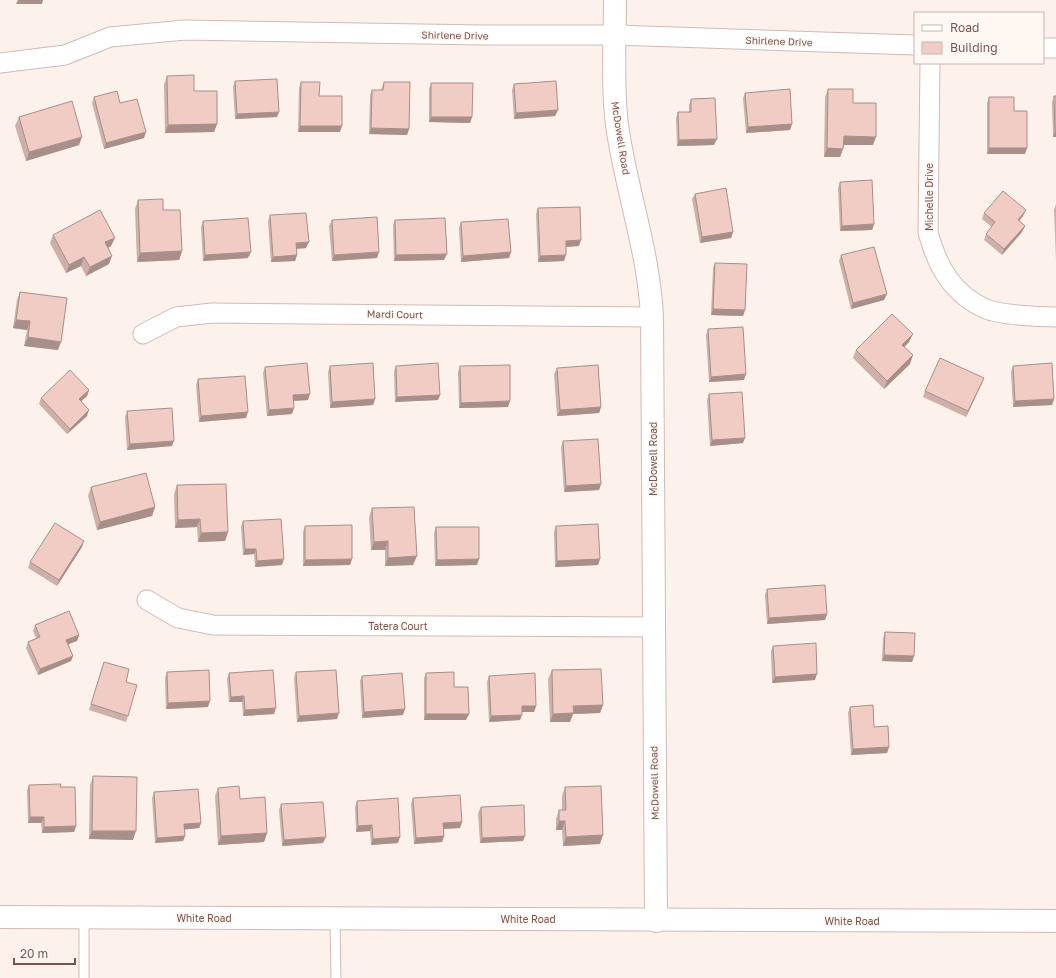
<svg xmlns="http://www.w3.org/2000/svg" width="1056" height="978" viewBox="0 0 1056 978" font-family="'Golos Text',sans-serif">
<style>
.lines{fill:none;stroke-linecap:round;stroke-linejoin:round}
.service-casing{stroke:#d1bab3;stroke-width:11}
.minor-casing{stroke:#d1bab3;stroke-width:21}
.tertiary-casing{stroke:#d1bab3;stroke-width:24}
.service{stroke:#fff;stroke-width:9}
.minor{stroke:#fff;stroke-width:19}
.tertiary{stroke:#fff;stroke-width:22}
.wall{fill:#ceafa9}
.shaded-wall{fill:#a88f89}
.building{fill:#f0ccc4;stroke:#a88f89}
.labels{text-anchor:middle;dominant-baseline:central;stroke-width:3;stroke-linejoin:round;paint-order:stroke}
.street-label{font-size:10px;fill:#77544e;stroke:#fef7f2}
</style>
<rect width="100%" height="100%" fill="#fcf2eb"/>
<g class="lines">
<defs>
<g id="service">
<polyline points="84,918 84,978"/>
<polyline points="335,918 336,978"/>
</g>
<g id="minor">
<polyline points="1043,48 1056,48"/>
<polyline points="0,63 65,55 110,37 185,30 483,35 615,35 915,45"/>
<path d="M930 63 928 232C937 266 952 294 986 309 1000 315 1040 317 1056 317"/>
<polyline points="143,334 176,317 212,313 652,317"/>
<polyline points="147,600 178,618 213,625 653,627"/>
</g>
<g id="tertiary">
<path d="M615 0C615 41 612 84 617 125 626 190 649 251 652 317L656 921"/>
<path d="M0 917C352 917 704 921 1056 921"/>
</g>
</defs>
<!-- service casing -->
<use href="#service" class="service-casing"/>
<!-- minor casing -->
<use href="#minor" class="minor-casing"/>
<!-- tertiary casing -->
<use href="#tertiary" class="tertiary-casing"/>
<!-- service -->
<use href="#service" class="service"/>
<!-- minor -->
<use href="#minor" class="minor"/>
<!-- tertiary -->
<use href="#tertiary" class="tertiary"/>
</g>
<!-- wall -->
<g class="wall">
<polygon points="167,76 194,91 217,124 214,132 165,133 164,84"/>
<polygon points="235,81 277,117 235,119 233,87"/>
<polygon points="301,82 319,96 340,132 298,132 299,88"/>
<polygon points="384,82 409,129 407,135 369,134 370,95 372,90 381,90 382,87"/>
<polygon points="431,83 472,117 470,123 429,122 429,89"/>
<polygon points="514,84 558,110 555,116 514,119 512,90"/>
<polygon points="828,89 853,103 873,145 844,145 840,157 824,157 825,97"/>
<polygon points="745,93 792,124 790,130 746,133 743,98"/>
<polygon points="1054,96 1056,137 1053,137 1052,102"/>
<polygon points="94,97 144,138 104,149 92,103"/>
<polygon points="989,97 1014,111 1025,154 987,154 987,103"/>
<polygon points="691,99 714,145 677,146 676,118 678,112 689,112 689,105"/>
<polygon points="19,117 79,145 26,161 15,126"/>
<polygon points="840,182 874,224 872,230 840,231 838,188"/>
<polygon points="695,194 733,232 731,238 700,243 692,199"/>
<polygon points="138,200 163,210 182,251 179,260 137,262 135,209"/>
<polygon points="1056,204 1056,260 1054,210"/>
<polygon points="538,208 579,246 566,247 564,261 538,262 536,214"/>
<polygon points="984,213 1023,216 1019,221 1025,226 1022,232 1002,255 984,240 986,234 992,227 982,219"/>
<polygon points="270,215 306,248 296,249 297,255 295,261 271,262 268,221"/>
<polygon points="332,220 377,258 332,261 329,226"/>
<polygon points="395,220 444,260 394,261 393,225"/>
<polygon points="203,221 248,258 203,261 201,227"/>
<polygon points="461,222 511,252 509,258 461,262 459,228"/>
<polygon points="53,235 111,246 108,248 109,264 86,276 81,266 66,273 50,243"/>
<polygon points="841,255 887,294 884,300 851,309 839,261"/>
<polygon points="715,263 745,310 743,316 711,315 713,268"/>
<polygon points="20,292 58,350 24,346 27,330 13,328 17,300"/>
<polygon points="708,329 744,380 709,382 706,335"/>
<polygon points="909,342 904,347 910,364 884,389 853,358 856,350"/>
<polygon points="330,366 375,399 373,405 330,408 328,372"/>
<polygon points="396,366 440,395 438,400 395,402 394,371"/>
<polygon points="460,366 508,407 459,408 458,372"/>
<polygon points="1013,366 1054,399 1052,405 1013,407 1011,372"/>
<polygon points="265,367 308,400 293,401 292,414 267,416 263,373"/>
<polygon points="557,368 601,407 599,413 557,416 554,374"/>
<polygon points="984,378 966,417 923,397 925,391"/>
<polygon points="198,379 246,418 199,422 196,385"/>
<polygon points="89,390 87,396 81,401 87,416 67,434 39,404 41,398"/>
<polygon points="709,394 743,443 710,446 707,400"/>
<polygon points="127,411 172,446 127,450 125,417"/>
<polygon points="563,441 601,484 599,490 564,492 561,447"/>
<polygon points="177,485 228,532 225,541 198,542 197,527 175,528 174,494"/>
<polygon points="91,487 155,507 152,516 97,530 88,496"/>
<polygon points="372,508 413,565 385,566 385,550 371,550 369,517"/>
<polygon points="243,521 282,565 255,567 254,554 243,555 241,527"/>
<polygon points="305,526 352,559 350,565 303,566 303,532"/>
<polygon points="556,526 600,559 598,565 555,567 554,532"/>
<polygon points="436,527 477,565 435,566 434,533"/>
<polygon points="82,547 57,586 28,568 30,562"/>
<polygon points="767,589 827,614 825,620 767,624 765,595"/>
<polygon points="35,625 79,635 77,641 68,644 73,656 71,661 38,675 26,648 28,642 36,638 33,631"/>
<polygon points="885,632 914,656 912,662 882,661 883,638"/>
<polygon points="773,646 815,680 772,683 771,651"/>
<polygon points="104,662 126,682 128,716 126,722 89,710"/>
<polygon points="552,670 603,705 600,713 573,714 570,722 550,722 548,679"/>
<polygon points="167,672 208,707 166,709 165,678"/>
<polygon points="296,672 337,719 297,722 294,678"/>
<polygon points="229,673 274,714 243,716 242,702 229,702 227,679"/>
<polygon points="426,673 454,687 469,714 466,720 424,720 424,678"/>
<polygon points="362,676 403,715 362,718 360,681"/>
<polygon points="489,676 536,706 534,712 522,712 520,720 489,722 487,682"/>
<polygon points="850,707 874,727 889,747 887,753 851,755 848,713"/>
<polygon points="93,776 133,840 89,839 90,785"/>
<polygon points="29,785 60,787 76,826 74,832 42,833 41,823 28,823 27,790"/>
<polygon points="565,787 600,844 563,846 562,830 556,830 556,819 559,810 562,810 562,796"/>
<polygon points="218,788 240,799 267,833 264,842 218,845 215,796"/>
<polygon points="154,792 201,823 199,828 184,829 185,836 183,841 155,843 152,798"/>
<polygon points="413,798 462,822 460,828 443,829 444,836 442,842 414,844 411,804"/>
<polygon points="357,801 398,843 371,845 370,831 356,832 355,807"/>
<polygon points="281,804 323,843 282,846 279,810"/>
<polygon points="481,807 523,841 480,843 478,813"/>
</g>
<!-- shaded-wall -->
<g class="shaded-wall">
<polygon points="18,0 43,0 42,4 16,4"/>
<polygon points="558,110 555,116 514,119 516,113"/>
<polygon points="279,112 277,117 235,119 237,114"/>
<polygon points="431,117 472,117 470,123 429,122"/>
<polygon points="217,124 214,132 165,133 168,125"/>
<polygon points="792,124 790,130 746,133 748,127"/>
<polygon points="300,126 342,126 340,132 298,132"/>
<polygon points="371,128 409,129 407,135 369,134"/>
<polygon points="1055,131 1056,131 1056,137 1053,137"/>
<polygon points="146,132 144,138 104,149 106,143"/>
<polygon points="844,136 876,137 873,145 840,145"/>
<polygon points="82,137 79,145 26,161 29,152"/>
<polygon points="717,139 714,145 677,146 679,140"/>
<polygon points="827,148 843,149 840,157 824,157"/>
<polygon points="989,148 1027,148 1025,154 987,154"/>
<polygon points="1026,210 1023,216 1015,226 1018,220"/>
<polygon points="874,224 872,230 840,231 842,226"/>
<polygon points="1025,226 1022,232 1002,255 1004,249"/>
<polygon points="733,232 731,238 700,243 702,237"/>
<polygon points="115,238 111,246 102,251 105,242"/>
<polygon points="581,240 579,246 564,247 566,241"/>
<polygon points="309,242 306,248 294,249 296,243"/>
<polygon points="182,251 179,260 137,262 140,253"/>
<polygon points="251,252 248,258 203,261 205,255"/>
<polygon points="379,252 377,258 332,261 334,255"/>
<polygon points="511,252 509,258 461,262 463,256"/>
<polygon points="447,254 444,260 394,261 396,255"/>
<polygon points="297,255 295,261 271,262 273,257"/>
<polygon points="566,255 564,261 538,262 540,256"/>
<polygon points="112,256 109,264 86,276 90,267"/>
<polygon points="84,257 81,266 66,273 69,265"/>
<polygon points="887,294 884,300 851,309 853,303"/>
<polygon points="713,309 745,310 743,316 711,315"/>
<polygon points="16,320 30,321 27,330 13,328"/>
<polygon points="913,334 909,342 899,353 902,345"/>
<polygon points="28,337 61,342 58,350 24,346"/>
<polygon points="913,355 910,364 884,389 887,381"/>
<polygon points="746,374 744,380 709,382 711,377"/>
<polygon points="984,378 982,383 966,417 968,411"/>
<polygon points="89,390 87,396 77,405 79,399"/>
<polygon points="310,394 308,400 291,401 293,395"/>
<polygon points="440,395 438,400 395,402 397,397"/>
<polygon points="375,399 373,405 330,408 332,402"/>
<polygon points="1054,399 1052,405 1013,407 1015,401"/>
<polygon points="510,401 508,407 459,408 461,403"/>
<polygon points="601,407 599,413 557,416 560,410"/>
<polygon points="294,408 292,414 267,416 269,410"/>
<polygon points="89,410 87,416 67,434 70,429"/>
<polygon points="248,412 246,418 199,422 201,416"/>
<polygon points="745,438 743,443 710,446 712,440"/>
<polygon points="174,441 172,446 127,450 130,444"/>
<polygon points="601,484 599,490 564,492 566,486"/>
<polygon points="155,507 152,516 97,530 100,522"/>
<polygon points="200,519 197,527 175,528 178,520"/>
<polygon points="228,532 225,541 198,542 201,533"/>
<polygon points="84,541 82,547 57,586 59,580"/>
<polygon points="388,541 385,550 371,550 374,542"/>
<polygon points="245,549 256,549 254,554 243,555"/>
<polygon points="417,556 413,565 385,566 388,558"/>
<polygon points="284,559 282,565 255,567 257,561"/>
<polygon points="352,559 350,565 303,566 305,560"/>
<polygon points="479,559 477,565 435,566 437,560"/>
<polygon points="600,559 598,565 555,567 557,561"/>
<polygon points="827,614 825,620 767,624 769,618"/>
<polygon points="79,635 77,641 64,646 66,640"/>
<polygon points="884,655 914,656 912,662 882,661"/>
<polygon points="73,656 71,661 38,675 40,669"/>
<polygon points="817,674 815,680 772,683 775,677"/>
<polygon points="244,696 242,702 229,702 231,697"/>
<polygon points="210,701 208,707 166,709 168,703"/>
<polygon points="603,705 600,713 573,714 570,722 550,722 553,714 573,706"/>
<polygon points="522,706 536,706 534,712 519,712"/>
<polygon points="276,708 274,714 243,716 245,710"/>
<polygon points="405,709 403,715 362,718 364,712"/>
<polygon points="339,713 337,719 297,722 299,716"/>
<polygon points="426,714 469,714 466,720 424,720"/>
<polygon points="522,715 520,720 489,722 491,716"/>
<polygon points="889,747 887,753 851,755 853,749"/>
<polygon points="30,817 44,817 41,823 28,823"/>
<polygon points="559,821 565,821 562,830 556,830"/>
<polygon points="462,822 460,828 441,829 443,823"/>
<polygon points="201,823 199,828 182,830 184,824"/>
<polygon points="372,825 370,831 356,832 358,826"/>
<polygon points="76,826 74,832 42,833 44,827"/>
<polygon points="92,831 136,831 133,840 89,839"/>
<polygon points="267,833 264,842 218,845 221,836"/>
<polygon points="603,835 600,844 563,846 566,837"/>
<polygon points="185,836 183,841 155,843 157,838"/>
<polygon points="444,836 442,842 414,844 416,838"/>
<polygon points="525,836 523,841 480,843 482,838"/>
<polygon points="326,837 323,843 282,846 284,840"/>
<polygon points="400,837 398,843 371,845 373,839"/>
</g>
<!-- building -->
<g class="building">
<polygon points="194,75 194,91 217,91 217,124 168,125 167,76"/>
<polygon points="277,79 279,112 237,114 235,81"/>
<polygon points="556,81 558,110 516,113 514,84"/>
<polygon points="301,82 320,82 319,96 342,96 342,126 300,126"/>
<polygon points="384,82 410,82 409,129 371,128 372,90 383,90"/>
<polygon points="431,83 473,83 472,117 431,117"/>
<polygon points="790,89 792,124 748,127 745,93"/>
<polygon points="828,89 853,89 853,103 876,103 876,137 844,136 843,149 827,148"/>
<polygon points="117,91 120,103 137,99 146,132 106,143 94,97"/>
<polygon points="1054,96 1056,96 1056,131 1055,131"/>
<polygon points="989,97 1014,97 1014,111 1027,111 1027,148 989,148"/>
<polygon points="715,98 717,139 679,140 678,112 691,112 691,99"/>
<polygon points="72,101 82,137 29,152 19,117"/>
<polygon points="872,180 874,224 842,226 840,182"/>
<polygon points="726,188 733,232 702,237 695,194"/>
<polygon points="1003,191 1026,210 1018,220 1025,226 1004,249 986,234 995,222 984,213"/>
<polygon points="163,199 163,210 180,210 182,251 140,253 138,200"/>
<polygon points="580,207 581,240 566,241 566,255 540,256 538,208"/>
<polygon points="100,210 115,238 105,242 112,256 90,267 84,257 69,265 53,235"/>
<polygon points="306,213 309,242 296,243 297,255 273,257 270,215"/>
<polygon points="377,217 379,252 334,255 332,220"/>
<polygon points="248,218 251,252 205,255 203,221"/>
<polygon points="445,218 447,254 396,255 395,220"/>
<polygon points="508,219 511,252 463,256 461,222"/>
<polygon points="874,247 887,294 853,303 841,255"/>
<polygon points="715,263 747,264 745,310 713,309"/>
<polygon points="20,292 67,298 61,342 28,337 30,321 16,320"/>
<polygon points="892,314 913,334 902,345 913,355 887,381 856,350"/>
<polygon points="743,327 746,374 711,377 708,329"/>
<polygon points="940,358 984,378 968,411 925,391"/>
<polygon points="307,363 310,394 293,395 294,408 269,410 265,367"/>
<polygon points="373,363 375,399 332,402 330,366"/>
<polygon points="438,363 440,395 397,397 396,366"/>
<polygon points="1052,363 1054,399 1015,401 1013,366"/>
<polygon points="510,365 510,401 461,403 460,366"/>
<polygon points="598,365 601,407 560,410 557,368"/>
<polygon points="70,370 89,390 79,399 89,410 70,429 41,398"/>
<polygon points="245,376 248,412 201,416 198,379"/>
<polygon points="742,392 745,438 712,440 709,394"/>
<polygon points="172,408 174,441 130,444 127,411"/>
<polygon points="598,439 601,484 566,486 563,441"/>
<polygon points="146,473 155,507 100,522 91,487"/>
<polygon points="226,484 228,532 201,533 200,519 178,520 177,485"/>
<polygon points="414,507 417,556 388,558 388,541 374,542 372,508"/>
<polygon points="281,519 284,559 257,561 256,549 245,549 243,521"/>
<polygon points="55,523 84,541 59,580 30,562"/>
<polygon points="598,524 600,559 557,561 556,526"/>
<polygon points="352,525 352,559 305,560 305,526"/>
<polygon points="436,527 479,527 479,559 437,560"/>
<polygon points="825,585 827,614 769,618 767,589"/>
<polygon points="69,611 79,635 66,640 73,656 40,669 28,642 40,637 35,625"/>
<polygon points="885,632 915,633 914,656 884,655"/>
<polygon points="816,643 817,674 775,677 773,646"/>
<polygon points="104,662 129,669 126,682 137,685 128,716 91,704"/>
<polygon points="601,669 603,705 573,706 574,713 553,714 552,670"/>
<polygon points="209,670 210,701 168,703 167,672"/>
<polygon points="273,670 276,708 245,710 244,696 231,697 229,673"/>
<polygon points="336,670 339,713 299,716 296,672"/>
<polygon points="454,672 454,687 468,687 469,714 426,714 426,673"/>
<polygon points="402,673 405,709 364,712 362,676"/>
<polygon points="535,673 536,706 522,706 522,715 491,716 489,676"/>
<polygon points="873,705 874,727 888,726 889,747 853,749 850,707"/>
<polygon points="93,776 137,777 136,831 92,831"/>
<polygon points="61,784 60,787 75,787 76,826 44,827 44,817 30,817 29,785"/>
<polygon points="239,786 240,799 265,797 267,833 221,836 218,788"/>
<polygon points="601,786 603,835 566,837 565,821 559,821 559,810 566,810 565,787"/>
<polygon points="198,789 201,823 184,824 185,836 157,838 154,792"/>
<polygon points="460,795 462,822 443,823 444,836 416,838 413,798"/>
<polygon points="398,798 400,837 373,839 372,825 358,826 357,801"/>
<polygon points="323,802 326,837 284,840 281,804"/>
<polygon points="524,805 525,836 482,838 481,807"/>
</g>
<g class="labels">
<!-- street labels -->
<g class="street-label">
<text transform="translate(455 35) rotate(1)">Shirlene Drive</text>
<text transform="translate(779 41) rotate(2)">Shirlene Drive</text>
<text transform="translate(621 138) rotate(81)">McDowell Road</text>
<text transform="translate(929 197) rotate(-90)">Michelle Drive</text>
<text transform="translate(395 314) rotate(1)">Mardi Court</text>
<text transform="translate(653 459) rotate(-90)">McDowell Road</text>
<text x="398" y="626">Tatera Court</text>
<text transform="translate(654 783) rotate(-91)">McDowell Road</text>
<text x="204" y="918">White Road</text>
<text x="528" y="919">White Road</text>
<text x="852" y="921">White Road</text>
</g>
</g>
<!-- legend -->
<rect x="914" y="12" width="130" height="52" fill="#fef7f2" stroke="#c8b6b0"/>
<rect x="922" y="25" width="20" height="6" fill="#ffffff" stroke="#c8b6b0"/>
<text x="950" y="32" font-size="12" fill="#77544e">Road</text>
<rect x="922" y="42" width="20" height="12" fill="#f0ccc4" stroke="#c8b6b0"/>
<text x="950" y="52" font-size="12" fill="#77544e">Building</text>
<!-- scale -->
<path d="M14 958v6h61v-6" fill="none" stroke="#77544e" stroke-width="2"/>
<text x="20" y="958" font-size="12" fill="#77544e" stroke="#fef7f2" stroke-width="3" paint-order="stroke">20 m</text>
</svg>
